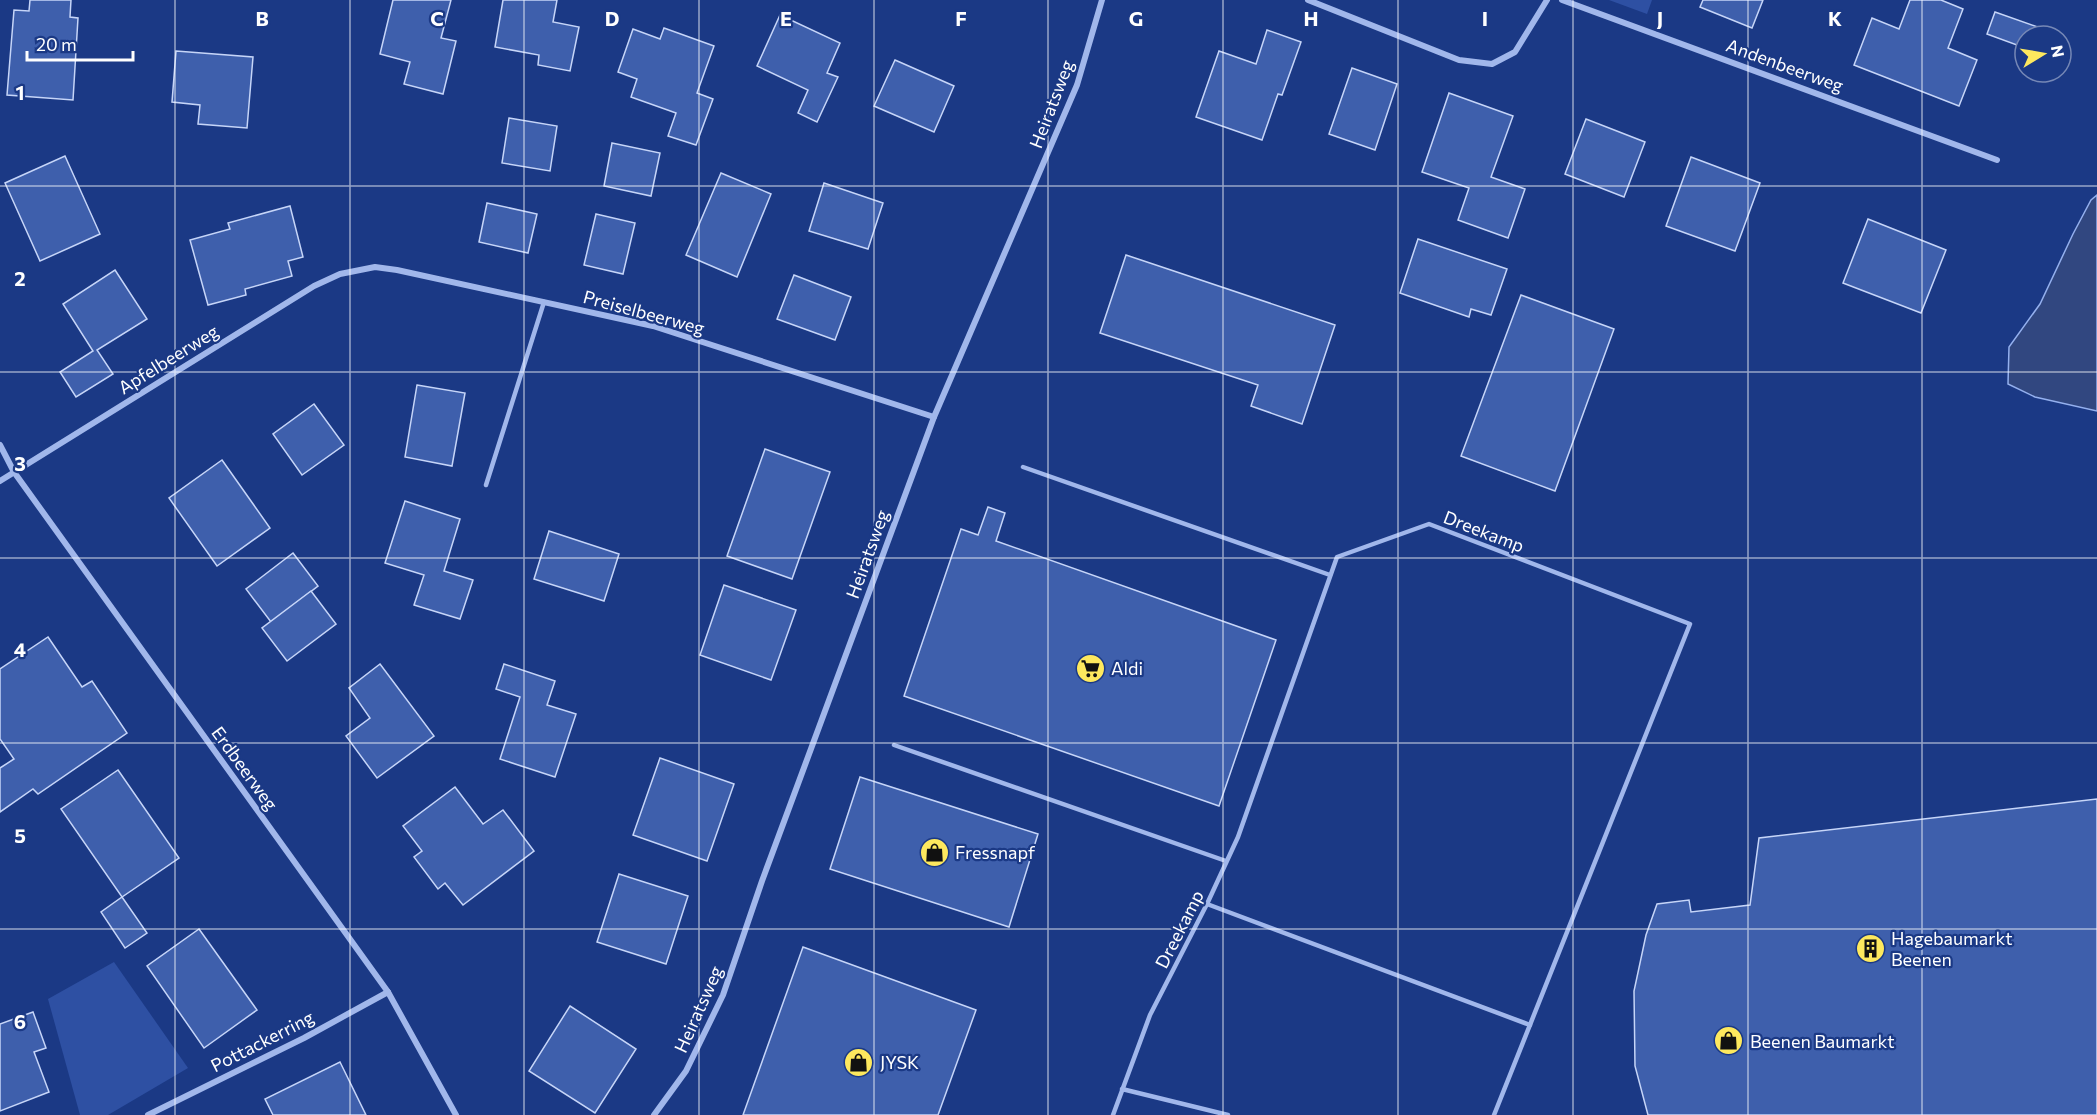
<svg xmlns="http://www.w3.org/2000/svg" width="2097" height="1115" viewBox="0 0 2097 1115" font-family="Commissioner,sans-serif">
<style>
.green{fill:#2e50a3}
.water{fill:#314780;stroke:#94b0ee;stroke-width:1.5}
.building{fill:#3e5fac;stroke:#c6d5f8;stroke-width:1.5}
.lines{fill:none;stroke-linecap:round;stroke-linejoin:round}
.lane{stroke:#a1b7eb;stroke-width:4.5}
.street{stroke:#a1b7eb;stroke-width:6}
.grid{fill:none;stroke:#fff;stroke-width:1.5;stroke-opacity:0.55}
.labels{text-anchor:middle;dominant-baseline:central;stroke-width:4.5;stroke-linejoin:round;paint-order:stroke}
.street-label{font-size:18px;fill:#fff;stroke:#1b3985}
.poi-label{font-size:18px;fill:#fff;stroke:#1b3985;text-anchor:start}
.grid-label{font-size:20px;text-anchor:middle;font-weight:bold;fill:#fff;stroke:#1b3985;stroke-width:4.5;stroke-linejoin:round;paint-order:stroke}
</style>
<rect width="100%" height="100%" fill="#1b3985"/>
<!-- green -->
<g class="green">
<polygon points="1609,0 1652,0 1647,14"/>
<polygon points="114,962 188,1068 108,1115 80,1115 48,999"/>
</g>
<!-- water -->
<polygon class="water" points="2097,195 2097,411 2035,397 2008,384 2009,347 2040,304 2073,234 2091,200"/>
<!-- building -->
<g class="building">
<polygon points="30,0 71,0 70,17 78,18 73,100 7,95 14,10 29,11"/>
<polygon points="393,0 451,0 441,38 456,41 443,94 404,84 410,62 380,54"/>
<polygon points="503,0 557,0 553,22 579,27 570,71 538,65 539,55 495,47"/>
<polygon points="1703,0 1763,0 1752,28 1700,7"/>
<polygon points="1910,0 1941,0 1963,9 1948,48 1977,60 1959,106 1854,65 1872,18 1899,29"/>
<polygon points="1995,12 2049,31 2047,36 2025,36 2025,48 1987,34"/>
<polygon points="780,15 840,43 827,73 838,77 817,122 798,113 808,90 757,66"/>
<polygon points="664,28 714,46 697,93 713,99 696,145 668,136 676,113 631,97 637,79 618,72 633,29 660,39"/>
<polygon points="1267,30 1301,42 1282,95 1278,94 1262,140 1196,117 1219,51 1256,64"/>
<polygon points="176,51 253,57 247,128 198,124 200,105 172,102"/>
<polygon points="895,60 954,86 934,132 874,106"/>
<polygon points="1352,68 1397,84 1375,150 1329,134"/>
<polygon points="1449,93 1513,116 1491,177 1525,189 1508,238 1458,220 1469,188 1422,172"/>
<polygon points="509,118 557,126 550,171 502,163"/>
<polygon points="1586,119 1645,142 1624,197 1565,174"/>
<polygon points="612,143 660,153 651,196 604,186"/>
<polygon points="65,156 100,234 40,261 5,183"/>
<polygon points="1691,157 1760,183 1735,251 1666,226"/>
<polygon points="721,173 771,194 737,277 686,255"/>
<polygon points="824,183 883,203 868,249 809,231"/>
<polygon points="487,203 537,214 528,253 479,242"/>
<polygon points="290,206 303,257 288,261 292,276 245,289 246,295 208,305 190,240 230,229 228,223"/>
<polygon points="596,214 635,223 623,274 584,265"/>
<polygon points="1868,219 1946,250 1921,313 1843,283"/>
<polygon points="1418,239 1507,269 1491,315 1471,309 1469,317 1400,293"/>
<polygon points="1126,255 1335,325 1302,424 1251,406 1258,385 1100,333"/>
<polygon points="115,270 147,319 97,350 113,374 76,397 60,372 93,351 63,304"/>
<polygon points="794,275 851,297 835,340 777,319"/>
<polygon points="1521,295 1614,329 1555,491 1461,456"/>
<polygon points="417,385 465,393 452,466 405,457"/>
<polygon points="314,404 344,445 302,475 273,434"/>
<polygon points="765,449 830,472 792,579 727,556"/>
<polygon points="222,460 270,528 217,566 169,498"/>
<polygon points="405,501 460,519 444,571 473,580 460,619 414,605 424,575 385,563"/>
<polygon points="988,507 1005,513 996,541 1276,640 1219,806 904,696 961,529 978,535"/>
<polygon points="549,531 619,554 604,601 534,579"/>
<polygon points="293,553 318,586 271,622 246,589"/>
<polygon points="724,585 796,610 771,680 700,655"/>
<polygon points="311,591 336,624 287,661 262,628"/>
<polygon points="48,637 82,687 92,681 127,733 38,794 33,789 0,812 0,768 14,759 0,739 0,669"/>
<polygon points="380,664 434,736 377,778 346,736 370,718 349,688"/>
<polygon points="504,664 555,681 547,705 576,714 555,777 500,759 520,697 496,689"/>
<polygon points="660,758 734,784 707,861 633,835"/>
<polygon points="118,770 179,858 122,897 61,809"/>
<polygon points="860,777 1038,834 1009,927 830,869"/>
<polygon points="455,787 483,824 503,810 534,851 463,905 445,883 438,889 414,857 422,851 403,826"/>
<polygon points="2097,799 2097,1115 1648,1115 1635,1066 1634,991 1646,935 1657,904 1689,900 1691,912 1750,905 1759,838"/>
<polygon points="619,874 688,896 666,964 597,942"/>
<polygon points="122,897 147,933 125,948 101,912"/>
<polygon points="199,929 257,1010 204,1048 147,966"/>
<polygon points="803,947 976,1010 938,1115 743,1115"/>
<polygon points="570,1006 636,1049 595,1113 529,1071"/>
<polygon points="33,1012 46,1048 34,1052 49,1092 0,1111 0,1024"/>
<polygon points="340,1062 366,1115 273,1115 265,1099"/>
</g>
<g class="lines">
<!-- lane -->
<g class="lane">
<polyline points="1023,467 1330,575"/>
<polyline points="486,485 544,302"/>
<polyline points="894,745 1226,861"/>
<polyline points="1207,904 1530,1025"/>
<polyline points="1122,1089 1228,1115"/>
<polyline points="1113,1115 1150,1015 1207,904 1238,837 1337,557 1429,524 1690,624 1494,1115"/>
</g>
<!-- street -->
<g class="street">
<polyline points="1308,0 1459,60 1492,64 1515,52 1547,0"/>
<polyline points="1562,0 1997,160"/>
<polyline points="0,445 14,472 388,992 456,1115"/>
<polyline points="0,481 314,286 340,274 375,267 397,270 653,326 934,417"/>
<polyline points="148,1115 304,1038 388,992"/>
<polyline points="654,1115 686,1071 723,995 762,881 934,417 1077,85 1102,0"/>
</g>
</g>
<!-- grid -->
<path class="grid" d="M175 0V1115M350 0V1115M524 0V1115M699 0V1115M874 0V1115M1048 0V1115M1223 0V1115M1398 0V1115M1573 0V1115M1748 0V1115M1922 0V1115M0 186H2097M0 372H2097M0 558H2097M0 743H2097M0 929H2097"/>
<!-- icons -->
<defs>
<symbol id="supermarket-disc" viewBox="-11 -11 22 22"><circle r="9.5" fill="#fde85e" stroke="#1b3985"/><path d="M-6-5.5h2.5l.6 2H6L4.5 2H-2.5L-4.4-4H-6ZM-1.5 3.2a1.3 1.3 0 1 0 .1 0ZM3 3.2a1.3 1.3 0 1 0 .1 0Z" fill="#111"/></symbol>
<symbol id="shop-disc" viewBox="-11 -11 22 22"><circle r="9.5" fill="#fde85e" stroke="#1b3985"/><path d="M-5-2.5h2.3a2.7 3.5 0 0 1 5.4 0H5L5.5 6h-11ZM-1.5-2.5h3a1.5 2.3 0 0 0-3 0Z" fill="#111"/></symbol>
<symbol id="building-disc" viewBox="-11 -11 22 22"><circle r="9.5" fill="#fde85e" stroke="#1b3985"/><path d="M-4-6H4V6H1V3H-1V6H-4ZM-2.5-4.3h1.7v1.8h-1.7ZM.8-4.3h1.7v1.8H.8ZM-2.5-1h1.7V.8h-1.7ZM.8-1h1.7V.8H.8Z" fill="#111"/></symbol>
</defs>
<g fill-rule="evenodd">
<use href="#supermarket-disc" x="1074" y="652" width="33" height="33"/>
<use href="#shop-disc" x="918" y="836" width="33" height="33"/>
<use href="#building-disc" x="1854" y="932" width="33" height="33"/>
<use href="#shop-disc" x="1712" y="1024" width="33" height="33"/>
<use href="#shop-disc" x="842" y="1046" width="33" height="33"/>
</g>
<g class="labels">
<!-- street labels -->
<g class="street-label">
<text transform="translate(1785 65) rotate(20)">Andenbeerweg</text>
<text transform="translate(1051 104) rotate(-69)">Heiratsweg</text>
<text transform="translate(644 312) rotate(15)">Preiselbeerweg</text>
<text transform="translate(168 359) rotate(-32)">Apfelbeerweg</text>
<text transform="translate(1484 531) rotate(21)">Dreekamp</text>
<text transform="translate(867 554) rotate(-70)">Heiratsweg</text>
<text transform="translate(245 768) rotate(54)">Erdbeerweg</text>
<text transform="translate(1179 929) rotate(-63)">Dreekamp</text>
<text transform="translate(698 1009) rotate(-66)">Heiratsweg</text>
<text transform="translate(262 1041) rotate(-27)">Pottackerring</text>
</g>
<!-- poi labels -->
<g class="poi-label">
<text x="1111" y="668">Aldi</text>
<text x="955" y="852">Fressnapf</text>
<text x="1891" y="938">Hagebaumarkt<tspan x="1891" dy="21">Beenen</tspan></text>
<text x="1750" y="1041">Beenen Baumarkt</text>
<text x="880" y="1062">JYSK</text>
</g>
</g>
<g class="grid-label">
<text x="262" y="26">B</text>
<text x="437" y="26">C</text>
<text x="612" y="26">D</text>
<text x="786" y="26">E</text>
<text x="961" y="26">F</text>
<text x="1136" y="26">G</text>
<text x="1311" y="26">H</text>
<text x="1485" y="26">I</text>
<text x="1660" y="26">J</text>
<text x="1835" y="26">K</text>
<text x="20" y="100">1</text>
<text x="20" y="286">2</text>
<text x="20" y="471">3</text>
<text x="20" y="657">4</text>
<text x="20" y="843">5</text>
<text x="20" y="1029">6</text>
</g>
<!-- north arrow -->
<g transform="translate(2043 54) rotate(79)"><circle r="28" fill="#1b3985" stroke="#7688b6" stroke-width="1.5"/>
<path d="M0-4.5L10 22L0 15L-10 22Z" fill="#fde85e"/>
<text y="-9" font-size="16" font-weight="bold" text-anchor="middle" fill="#ffffff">N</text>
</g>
<!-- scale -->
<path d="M27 51v9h106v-9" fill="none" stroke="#ffffff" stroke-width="3"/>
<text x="36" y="51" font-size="18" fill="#ffffff" stroke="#1b3985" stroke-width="4.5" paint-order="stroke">20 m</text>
</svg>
